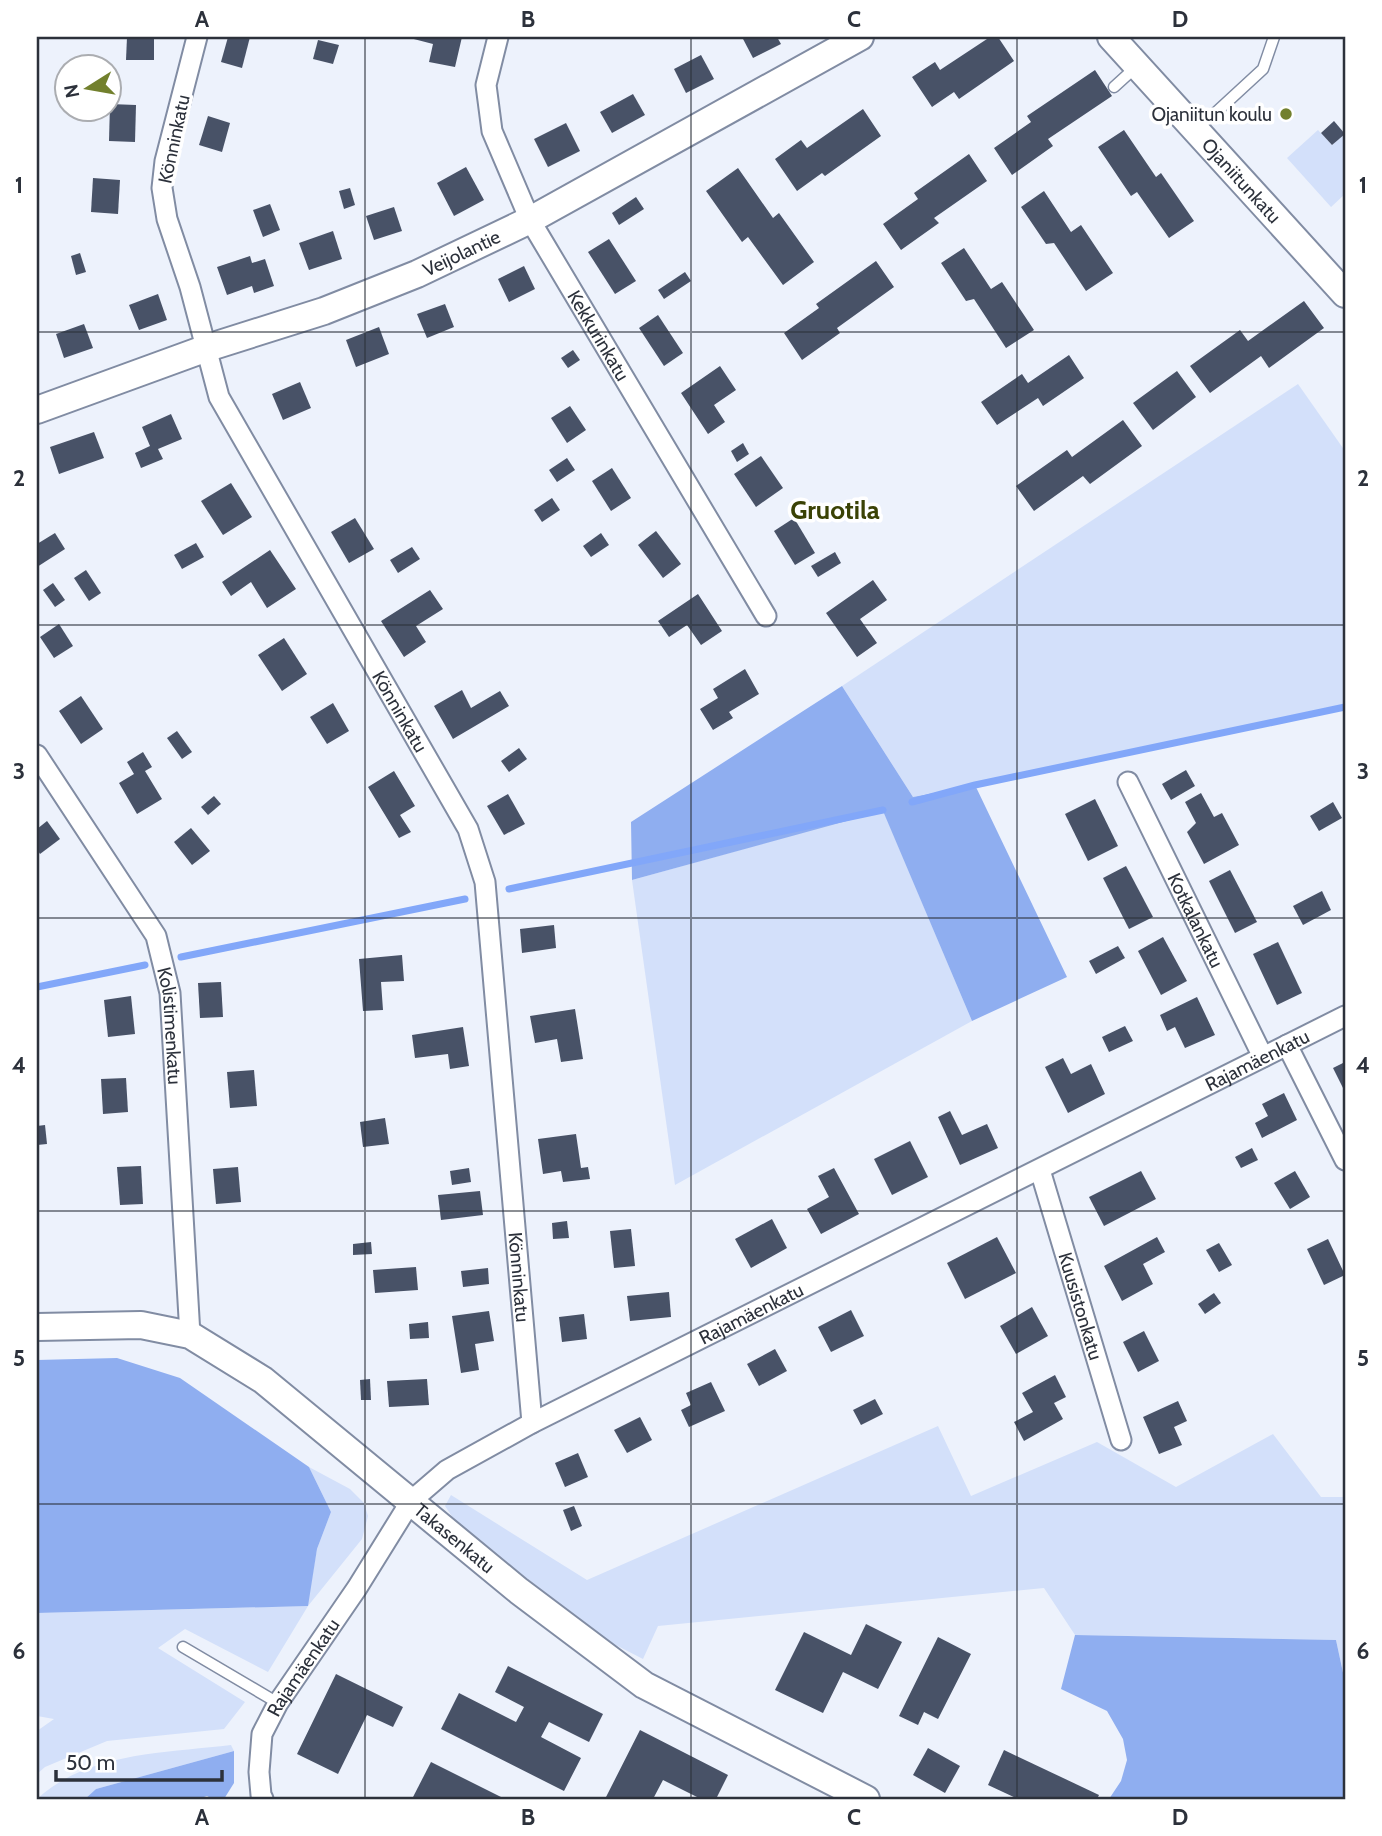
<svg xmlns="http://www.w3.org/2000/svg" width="1382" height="1836" viewBox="0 0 1382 1836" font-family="Cabin,sans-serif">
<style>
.green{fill:#d3e0fa}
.forest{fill:#8faef0}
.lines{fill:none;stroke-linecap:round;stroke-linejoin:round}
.stream{stroke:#82a7f9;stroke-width:7}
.building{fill:#485267}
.lane-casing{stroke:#818ca3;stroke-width:13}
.street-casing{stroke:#818ca3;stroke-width:23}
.secondary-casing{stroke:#818ca3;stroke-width:30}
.lane{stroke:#fff;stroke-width:10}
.street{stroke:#fff;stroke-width:19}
.secondary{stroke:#fff;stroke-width:26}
.grid{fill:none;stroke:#2c313b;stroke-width:2;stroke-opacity:0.55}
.poi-dot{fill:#72802d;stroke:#fff;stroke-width:2.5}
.labels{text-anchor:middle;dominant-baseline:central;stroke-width:7;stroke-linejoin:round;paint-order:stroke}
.poi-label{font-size:19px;fill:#2c313b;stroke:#fff;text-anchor:end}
.street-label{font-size:19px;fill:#2c313b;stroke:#fff}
.district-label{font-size:26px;font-weight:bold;fill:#3a4205;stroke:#fff}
.neatline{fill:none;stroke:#2c313b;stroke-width:2.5}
.grid-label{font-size:23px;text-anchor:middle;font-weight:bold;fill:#2c313b}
</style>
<rect width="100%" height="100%" fill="#edf2fc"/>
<!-- green -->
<g class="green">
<polygon points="1318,130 1332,145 1345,134 1345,194 1331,207 1287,158"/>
<polygon points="1298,384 1345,451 1345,707 913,797 842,686"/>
<polygon points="883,810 972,1021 675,1185 632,880"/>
<polygon points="938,1426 971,1496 1097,1442 1176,1487 1273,1434 1321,1497 1345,1497 1345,1682 1336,1640 1075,1635 1044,1588 658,1626 643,1659 602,1638 455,1521 445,1506 451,1495 587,1580"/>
<polygon points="309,1467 350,1489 364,1503 368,1516 362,1539 308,1606 268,1672 185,1629 158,1648 245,1702 224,1729 107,1741 45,1767 37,1774 37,1731 54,1719 37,1716 37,1613 307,1606 317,1549 331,1512"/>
<path d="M231 1745 234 1751 96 1789 85 1799H37C88 1752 165 1753 231 1745Z"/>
</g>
<!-- forest -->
<g class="forest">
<polygon points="842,686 913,797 975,785 1067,977 972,1021 883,811 632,880 631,822"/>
<polygon points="117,1358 180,1378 309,1467 331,1512 317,1549 308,1606 37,1613 37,1360"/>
<polygon points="1075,1635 1336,1640 1345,1682 1345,1799 1109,1799 1121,1781 1127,1760 1123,1739 1107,1711 1061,1689"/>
<polygon points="234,1751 234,1783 224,1799 213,1799 207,1796 198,1799 85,1799 96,1789"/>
</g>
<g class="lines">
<!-- stream -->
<g class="stream">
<polyline points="912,802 975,785 1345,707"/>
<polyline points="509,889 883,810"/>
<polyline points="181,957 465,899"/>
<polyline points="37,987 145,965"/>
</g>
</g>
<!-- building -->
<g class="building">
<polygon points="127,37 154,37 154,60 126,60"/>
<polygon points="228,37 250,37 242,68 221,62"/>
<polygon points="406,37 462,37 455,67 429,62 433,44"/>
<polygon points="742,37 777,37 781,44 753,58"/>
<polygon points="990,37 998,37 1014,61 959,99 954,92 932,107 912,77 935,62 940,70"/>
<polygon points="318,40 339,45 333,64 313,59"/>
<polygon points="701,55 714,79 686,93 674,69"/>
<polygon points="1095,70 1112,96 1048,139 1053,146 1012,175 994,148 1031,122 1027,116"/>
<polygon points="633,94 645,115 612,133 600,112"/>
<polygon points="110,104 136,105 135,142 109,141"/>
<polygon points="863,109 881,136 825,176 822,173 797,191 775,159 801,140 807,148"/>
<polygon points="208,116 230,123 222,152 199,145"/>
<polygon points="1334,121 1345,134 1332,145 1321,133"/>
<polygon points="566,123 580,151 548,167 534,139"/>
<polygon points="1124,130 1156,177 1161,173 1194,221 1169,238 1137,192 1131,196 1098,147"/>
<polygon points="969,154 987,181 934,218 939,223 901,250 883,224 918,199 914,193"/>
<polygon points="466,167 484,200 454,216 437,183"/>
<polygon points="738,168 773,218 779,213 814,262 783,285 748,237 742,242 706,191"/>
<polygon points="93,178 120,180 118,214 91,212"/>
<polygon points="350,188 355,205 344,209 339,191"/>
<polygon points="1044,191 1071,232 1081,225 1113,273 1086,291 1054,243 1046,244 1021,207"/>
<polygon points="636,197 644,209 619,225 612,213"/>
<polygon points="270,204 280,230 263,237 253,210"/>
<polygon points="394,207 402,231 374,240 366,216"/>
<polygon points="333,231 342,259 309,270 299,243"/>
<polygon points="609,239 636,281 615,294 588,252"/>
<polygon points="964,248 991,289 1002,282 1034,330 1006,348 974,299 966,301 941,263"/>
<polygon points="80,253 86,272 76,275 71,256"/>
<polygon points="250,256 252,263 265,259 274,286 254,293 252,286 227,295 217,267"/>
<polygon points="876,261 894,287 837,328 840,333 802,360 784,333 819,308 816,304"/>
<polygon points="524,266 535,289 509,302 498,279"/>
<polygon points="685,272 691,281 664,299 658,290"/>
<polygon points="158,294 167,320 139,330 129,305"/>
<polygon points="1304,301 1324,328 1269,368 1261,356 1210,393 1190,366 1240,330 1248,341"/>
<polygon points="445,304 454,327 427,338 417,314"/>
<polygon points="658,315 683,353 664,366 639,328"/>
<polygon points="84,324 93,348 64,358 56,334"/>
<polygon points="379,327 389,354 356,367 346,340"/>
<polygon points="573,350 580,360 568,368 561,358"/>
<polygon points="1069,355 1084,378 1043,406 1038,398 997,425 981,402 1022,374 1028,383"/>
<polygon points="720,366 736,390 714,405 725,422 708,434 681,393"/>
<polygon points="1177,371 1196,397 1153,430 1133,403"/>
<polygon points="300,382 311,408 283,420 272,394"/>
<polygon points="570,406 586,430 567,443 551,418"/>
<polygon points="171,414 182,439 158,449 163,459 141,468 135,453 150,446 142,427"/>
<polygon points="1123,420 1142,446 1090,484 1083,476 1034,511 1016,486 1067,450 1072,457"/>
<polygon points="94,432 104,458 59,474 50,447"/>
<polygon points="743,443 749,454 737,462 731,451"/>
<polygon points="761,456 783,488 756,507 734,474"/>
<polygon points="567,458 575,470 557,482 549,470"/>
<polygon points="612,468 631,498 611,511 592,481"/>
<polygon points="231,483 252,517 223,535 201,501"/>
<polygon points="552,498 560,510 542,522 534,510"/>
<polygon points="355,518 374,549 349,563 331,532"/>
<polygon points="794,518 815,553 795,565 774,531"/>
<polygon points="656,531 681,564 663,578 638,545"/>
<polygon points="55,533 65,549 37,567 37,544"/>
<polygon points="601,533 609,545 591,557 583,546"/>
<polygon points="196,543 204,557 182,569 174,555"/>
<polygon points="412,547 420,559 398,573 390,560"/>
<polygon points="270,550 296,589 267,608 251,582 231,596 222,582"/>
<polygon points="835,552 841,563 818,577 811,566"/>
<polygon points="86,570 101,593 89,601 74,578"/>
<polygon points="873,580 887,600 860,619 877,643 857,657 826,613"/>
<polygon points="53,583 65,600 55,607 43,590"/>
<polygon points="430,590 443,609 416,626 426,642 404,657 381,621"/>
<polygon points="698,594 722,631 701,645 687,625 669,637 658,621"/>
<polygon points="59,624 73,646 54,658 40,637"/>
<polygon points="284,638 307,674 282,691 258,655"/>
<polygon points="745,669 759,694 729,712 733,718 713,730 700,709 718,698 713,689"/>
<polygon points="462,690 471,708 500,691 509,706 453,739 434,706"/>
<polygon points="81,696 103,729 81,744 59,711"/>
<polygon points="333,703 349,731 327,744 310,717"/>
<polygon points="177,731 192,752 182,759 167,738"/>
<polygon points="519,748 527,759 509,772 501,761"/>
<polygon points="143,752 152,767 145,771 162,799 137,814 119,783 134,774 127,762"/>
<polygon points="1186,770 1195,786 1171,800 1162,784"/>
<polygon points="394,771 415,806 400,815 411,832 399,838 368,787"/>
<polygon points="1201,793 1214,817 1222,813 1239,845 1204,864 1187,832 1196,823 1185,802"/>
<polygon points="508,794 525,824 504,835 487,806"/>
<polygon points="214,796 221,804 208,815 201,807"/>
<polygon points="1095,799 1118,846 1088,861 1065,814"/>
<polygon points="1333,802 1342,818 1319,831 1310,816"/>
<polygon points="47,821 60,839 40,854 37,849 37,829"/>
<polygon points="191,828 210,851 192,865 174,842"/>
<polygon points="1126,866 1153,917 1129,929 1103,878"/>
<polygon points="1230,870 1257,922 1235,933 1209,881"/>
<polygon points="1322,891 1331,910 1303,925 1293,906"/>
<polygon points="554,925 556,948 522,953 520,929"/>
<polygon points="1163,937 1187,981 1161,995 1138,951"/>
<polygon points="1278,942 1302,993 1277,1005 1253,954"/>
<polygon points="1118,946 1125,958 1096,974 1089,961"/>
<polygon points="402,955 404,981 381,982 383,1010 363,1011 359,959"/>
<polygon points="221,982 223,1017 200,1018 198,983"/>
<polygon points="131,996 135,1034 108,1037 104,1000"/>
<polygon points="1197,997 1215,1035 1185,1048 1175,1027 1167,1031 1160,1015"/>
<polygon points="575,1009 583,1059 561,1062 557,1039 535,1043 530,1016"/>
<polygon points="1125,1026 1133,1041 1109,1052 1102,1037"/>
<polygon points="463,1027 469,1066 450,1069 448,1054 415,1058 412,1035"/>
<polygon points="1063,1058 1071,1074 1091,1064 1105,1094 1068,1113 1045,1067"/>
<polygon points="1345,1062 1345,1092 1333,1068"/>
<polygon points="254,1070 257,1106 230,1108 227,1072"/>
<polygon points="126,1078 128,1112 103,1114 101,1079"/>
<polygon points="1284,1093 1297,1120 1262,1138 1255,1123 1268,1116 1262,1104"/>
<polygon points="950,1111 962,1135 987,1124 998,1148 960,1165 938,1117"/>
<polygon points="385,1118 389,1144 363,1147 360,1122"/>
<polygon points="45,1125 47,1144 37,1145 37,1126"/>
<polygon points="576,1134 581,1168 588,1167 590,1179 563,1182 561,1171 543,1174 538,1139"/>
<polygon points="910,1141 928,1177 892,1195 874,1159"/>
<polygon points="1252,1148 1258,1160 1241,1168 1235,1157"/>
<polygon points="141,1166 143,1204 120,1205 117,1167"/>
<polygon points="238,1167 241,1202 216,1204 213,1169"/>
<polygon points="469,1168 471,1182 452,1185 450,1171"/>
<polygon points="834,1168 859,1214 821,1234 807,1209 829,1197 818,1176"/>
<polygon points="1141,1171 1156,1199 1104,1226 1089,1197"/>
<polygon points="1295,1171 1310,1197 1290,1209 1274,1183"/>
<polygon points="480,1191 483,1215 441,1220 438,1195"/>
<polygon points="772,1219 787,1248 751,1268 735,1239"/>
<polygon points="567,1221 569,1238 553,1239 552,1223"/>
<polygon points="631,1229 635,1266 614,1268 610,1231"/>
<polygon points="997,1237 1016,1273 965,1299 947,1263"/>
<polygon points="1157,1237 1165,1252 1143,1264 1153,1284 1122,1301 1104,1266"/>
<polygon points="1328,1239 1345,1275 1324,1285 1307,1249"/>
<polygon points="371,1242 372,1254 353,1255 353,1244"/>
<polygon points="1219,1243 1232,1265 1219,1272 1206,1250"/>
<polygon points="416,1267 418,1290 375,1293 373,1270"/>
<polygon points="488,1268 489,1284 463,1287 461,1271"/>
<polygon points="669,1292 671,1317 630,1321 627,1296"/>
<polygon points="1214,1293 1221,1303 1205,1314 1198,1304"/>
<polygon points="1032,1307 1048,1336 1016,1354 1000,1326"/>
<polygon points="851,1310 864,1336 831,1352 818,1327"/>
<polygon points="489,1311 494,1341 475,1344 479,1370 461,1373 452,1316"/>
<polygon points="584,1314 587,1339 562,1342 559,1317"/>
<polygon points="428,1322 429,1338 410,1339 409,1324"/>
<polygon points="1144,1331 1159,1361 1138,1372 1123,1342"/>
<polygon points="775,1349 787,1371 759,1386 747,1364"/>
<polygon points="1055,1375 1066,1397 1054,1403 1063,1419 1024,1441 1014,1422 1033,1412 1022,1393"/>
<polygon points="370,1379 371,1400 361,1400 360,1380"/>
<polygon points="427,1379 429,1405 389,1407 387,1381"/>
<polygon points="711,1382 725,1411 689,1427 681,1410 691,1405 686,1393"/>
<polygon points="875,1399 883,1414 861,1425 853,1410"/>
<polygon points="1178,1401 1187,1421 1174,1427 1182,1445 1159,1454 1143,1417"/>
<polygon points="640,1417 652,1440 627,1453 614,1430"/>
<polygon points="578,1453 588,1477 565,1487 555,1463"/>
<polygon points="574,1506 582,1526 571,1531 563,1510"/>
<polygon points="866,1624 902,1642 878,1689 843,1672 823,1713 775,1690 804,1632 851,1655"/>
<polygon points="938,1637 971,1654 938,1719 924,1712 918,1725 899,1716"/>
<polygon points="508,1666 603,1714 589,1742 549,1722 541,1737 581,1758 564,1791 441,1729 459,1693 516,1722 524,1707 495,1692"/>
<polygon points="336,1674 403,1707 393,1727 367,1715 338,1774 297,1754"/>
<polygon points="640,1730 728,1775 716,1799 701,1799 663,1780 653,1799 605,1799"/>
<polygon points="928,1748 960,1766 945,1793 913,1775"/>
<polygon points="1004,1750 1099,1795 1097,1799 1018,1799 988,1785"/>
<polygon points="431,1762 505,1799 412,1799"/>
</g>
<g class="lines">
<defs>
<g id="lane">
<polyline points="1114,87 1136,67"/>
<polyline points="1194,129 1212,116 1263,69 1274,37"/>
<polyline points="183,1647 278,1703"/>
</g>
<g id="street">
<path id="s1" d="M197 37 165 161 162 188 167 219 190 287 219 397 468 829 485 882 532 1423"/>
<path id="s2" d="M498 37 486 85 492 131 530 220 766 616"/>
<path id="s3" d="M37 755 156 936 170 993 190 1335"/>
<path id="s4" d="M1128 782 1263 1057"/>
<polyline points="1287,1045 1345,1160"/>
<path id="s5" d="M1040 1170 1121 1440"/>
<path id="s6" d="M263 1799 261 1795 259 1772 262 1734 278 1703 357 1588 411 1501 447 1470 532 1423 1345 1016"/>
</g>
<g id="secondary">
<path id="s7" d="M1111 37 1345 294"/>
<path id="s8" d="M37 410 207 348 324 311 417 274 530 220 860 37"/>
<path id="s9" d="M37 1327 141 1325 190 1335 263 1380 519 1591 644 1685 866 1799"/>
</g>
</defs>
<!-- lane casing -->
<use href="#lane" class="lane-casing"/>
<!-- street casing -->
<use href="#street" class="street-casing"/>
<!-- secondary casing -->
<use href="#secondary" class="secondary-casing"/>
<!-- lane -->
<use href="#lane" class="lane"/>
<!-- street -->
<use href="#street" class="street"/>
<!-- secondary -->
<use href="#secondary" class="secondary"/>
</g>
<!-- grid -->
<path class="grid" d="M365 37V1799M691 37V1799M1017 37V1799M37 332H1345M37 625H1345M37 918H1345M37 1211H1345M37 1504H1345"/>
<!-- markers -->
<circle class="poi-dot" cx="1286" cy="114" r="7"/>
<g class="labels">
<!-- poi labels -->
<g class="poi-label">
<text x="1272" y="114">Ojaniitun koulu</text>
</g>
<!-- street labels -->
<g class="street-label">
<text transform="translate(174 139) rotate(-78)">Könninkatu</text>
<text stroke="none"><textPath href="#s7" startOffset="194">Ojaniitunkatu</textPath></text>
<text stroke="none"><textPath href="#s8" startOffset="453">Veijolantie</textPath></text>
<text stroke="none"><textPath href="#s2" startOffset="327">Kekkurinkatu</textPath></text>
<text stroke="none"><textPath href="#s1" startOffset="735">Könninkatu</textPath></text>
<text stroke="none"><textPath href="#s4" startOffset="154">Kotkalankatu</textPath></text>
<text stroke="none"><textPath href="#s3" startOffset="308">Kolistimenkatu</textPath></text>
<text stroke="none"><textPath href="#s6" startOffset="1298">Rajamäenkatu</textPath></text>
<text stroke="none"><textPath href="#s1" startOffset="1323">Könninkatu</textPath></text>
<text stroke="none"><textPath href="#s5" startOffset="142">Kuusistonkatu</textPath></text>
<text stroke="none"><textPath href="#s6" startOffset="732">Rajamäenkatu</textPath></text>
<text stroke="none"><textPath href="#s9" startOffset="488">Takasenkatu</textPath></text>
<text stroke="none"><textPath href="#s6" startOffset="144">Rajamäenkatu</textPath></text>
</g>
<!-- district labels -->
<g class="district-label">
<text x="835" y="510">Gruotila</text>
</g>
</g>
<!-- border -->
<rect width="1382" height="1836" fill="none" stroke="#ffffff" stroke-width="77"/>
<!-- north arrow -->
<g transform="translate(88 88) rotate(259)"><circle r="33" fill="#ffffff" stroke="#abadb1" stroke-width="2"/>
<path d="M0-5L12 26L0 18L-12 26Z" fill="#72802d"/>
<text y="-10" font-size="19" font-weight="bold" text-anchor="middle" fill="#2c313b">N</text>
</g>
<!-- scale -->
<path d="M56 1770v10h166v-10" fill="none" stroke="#2c313b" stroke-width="3.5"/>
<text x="66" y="1770" font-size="21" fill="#2c313b" stroke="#ffffff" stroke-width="5" paint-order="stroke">50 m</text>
<rect x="38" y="38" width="1306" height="1760" class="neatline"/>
<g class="grid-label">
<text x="202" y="27">A</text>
<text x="528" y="27">B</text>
<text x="854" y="27">C</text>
<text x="1180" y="27">D</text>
<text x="19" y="193">1</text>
<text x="1363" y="193">1</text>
<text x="19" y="486">2</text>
<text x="1363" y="486">2</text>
<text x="19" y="779">3</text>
<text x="1363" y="779">3</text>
<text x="19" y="1073">4</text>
<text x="1363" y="1073">4</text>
<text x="19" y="1366">5</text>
<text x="1363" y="1366">5</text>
<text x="19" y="1659">6</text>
<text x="1363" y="1659">6</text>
<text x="202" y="1825">A</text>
<text x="528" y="1825">B</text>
<text x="854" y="1825">C</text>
<text x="1180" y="1825">D</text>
</g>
</svg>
